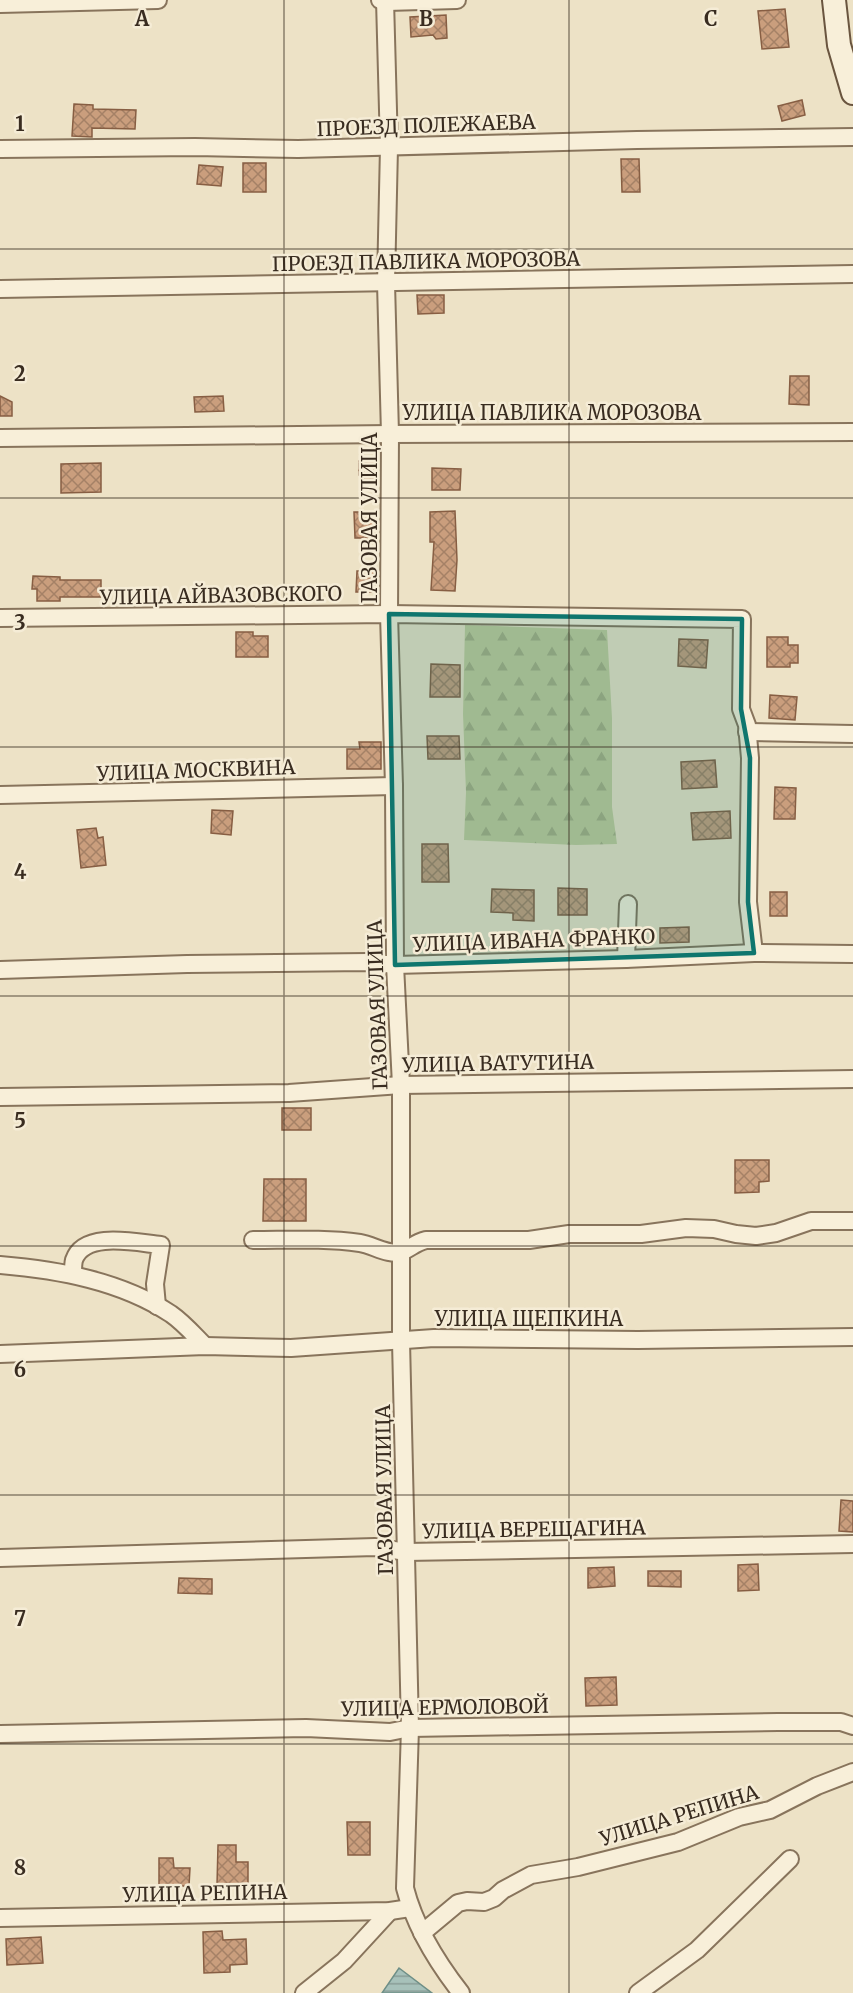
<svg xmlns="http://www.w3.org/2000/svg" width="853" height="1993" viewBox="0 0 853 1993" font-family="Merriweather,serif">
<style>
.forest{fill:url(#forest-firs)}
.water{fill:url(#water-rules);stroke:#6e8f87;stroke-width:1.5}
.building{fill:url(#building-cross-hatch);stroke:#875e43;stroke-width:1.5}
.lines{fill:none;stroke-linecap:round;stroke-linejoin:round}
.minor-casing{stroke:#88745c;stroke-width:20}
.secondary-casing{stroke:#6a553f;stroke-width:26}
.minor{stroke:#f8efd9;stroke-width:16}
.secondary{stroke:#f8efd9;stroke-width:22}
.marked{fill:#0f766e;fill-opacity:0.2;stroke:#0f766e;stroke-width:4.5;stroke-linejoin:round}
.grid{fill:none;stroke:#392c20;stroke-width:1.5;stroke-opacity:0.55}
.labels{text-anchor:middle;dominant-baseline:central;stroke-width:5;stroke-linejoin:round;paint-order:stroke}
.street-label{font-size:20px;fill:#392c20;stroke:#f5ecd6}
.grid-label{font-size:20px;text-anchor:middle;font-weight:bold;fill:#392c20;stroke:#f5ecd6;stroke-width:5;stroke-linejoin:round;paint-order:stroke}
</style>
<defs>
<pattern id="forest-firs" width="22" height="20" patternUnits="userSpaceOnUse" patternTransform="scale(1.5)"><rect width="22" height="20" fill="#c5cb9a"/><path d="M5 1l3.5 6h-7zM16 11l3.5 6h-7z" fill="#aaae84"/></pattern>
<pattern id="water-rules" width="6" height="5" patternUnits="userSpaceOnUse" patternTransform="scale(1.5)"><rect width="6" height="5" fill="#a7c1ba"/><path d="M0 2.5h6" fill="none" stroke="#899d97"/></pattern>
<pattern id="building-cross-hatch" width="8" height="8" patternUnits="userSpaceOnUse" patternTransform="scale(1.5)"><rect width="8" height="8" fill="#ca9e7d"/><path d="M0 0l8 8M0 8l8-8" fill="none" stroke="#a58166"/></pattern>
</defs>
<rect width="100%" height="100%" fill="#ede2c6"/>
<!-- forest -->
<polygon class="forest" points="465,625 607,630 612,718 612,807 617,844 576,845 464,840 466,792 463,714"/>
<!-- water -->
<polygon class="water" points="399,1968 432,1993 382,1993"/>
<!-- building -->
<g class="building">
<polygon points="785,9 789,47 762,49 758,11"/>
<polygon points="446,15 447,38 436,39 433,35 411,37 410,17"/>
<polygon points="802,100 805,115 782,121 778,106"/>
<polygon points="74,104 93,105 93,109 136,110 135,129 92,128 92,137 72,136"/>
<polygon points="621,159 639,159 640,192 622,192"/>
<rect x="243" y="163" width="23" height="29"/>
<polygon points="199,165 223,167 221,186 197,184"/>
<polygon points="417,295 444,295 444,313 418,314"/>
<polygon points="790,376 809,376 809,405 789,404"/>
<polygon points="0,396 12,402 12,416 0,416"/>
<polygon points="223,396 224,411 195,412 194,397"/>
<polygon points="359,461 376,461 376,490 364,490 364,475 359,475"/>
<polygon points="101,463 101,492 61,493 61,464"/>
<polygon points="432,468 461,469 460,490 432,490"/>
<polygon points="455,511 457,560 455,591 431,590 434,542 430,542 430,512"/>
<polygon points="354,512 375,512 375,538 355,538"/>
<polygon points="357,571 376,571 376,592 356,592"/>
<polygon points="33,576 60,577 60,580 101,580 101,597 60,597 60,601 37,601 37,589 32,589"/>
<polygon points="236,632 253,632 253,636 268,636 268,657 236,657"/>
<polygon points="767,637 788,637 788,645 798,645 798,663 790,663 790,667 767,667"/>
<polygon points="679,639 708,640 706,668 678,666"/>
<polygon points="431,664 460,665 460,697 430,697"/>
<polygon points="770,695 797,697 795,720 769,718"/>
<polygon points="427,736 459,736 460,759 428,759"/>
<polygon points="359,742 381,742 381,769 347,769 347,749 360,749"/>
<polygon points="715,760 717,787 682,789 681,762"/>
<polygon points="775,787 796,788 795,819 774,819"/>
<polygon points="212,810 233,811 231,835 211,833"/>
<polygon points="730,811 731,838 693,840 691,813"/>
<polygon points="96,828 98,838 103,837 106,865 81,868 77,830"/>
<polygon points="422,844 448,844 449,882 422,882"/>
<polygon points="558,888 587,889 587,915 558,915"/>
<polygon points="492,889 534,890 534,921 513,920 513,913 491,912"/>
<rect x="770" y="892" width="17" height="24"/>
<polygon points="689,927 689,942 660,943 660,928"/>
<rect x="282" y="1108" width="29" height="22"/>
<polygon points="735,1160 769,1160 769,1181 759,1182 759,1192 735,1193"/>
<polygon points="264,1179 306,1179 306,1221 263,1221"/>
<polygon points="841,1500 853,1501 853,1532 839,1531"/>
<polygon points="758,1564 759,1590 738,1591 738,1565"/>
<polygon points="614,1567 615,1586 588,1588 588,1568"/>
<polygon points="648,1571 681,1571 681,1587 648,1586"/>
<polygon points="179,1578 212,1579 212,1594 178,1593"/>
<polygon points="616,1677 617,1705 586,1706 585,1678"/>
<polygon points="347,1822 370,1822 370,1855 348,1855"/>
<polygon points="218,1845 236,1845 236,1862 248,1862 248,1886 217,1885"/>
<polygon points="159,1858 173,1858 174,1868 190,1868 189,1886 159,1886"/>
<polygon points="222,1931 223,1940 246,1939 247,1964 230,1965 230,1972 204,1973 203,1932"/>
<polygon points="41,1937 43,1963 7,1965 6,1939"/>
</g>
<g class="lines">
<defs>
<g id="minor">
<polyline points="380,0 387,2 457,0"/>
<path d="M385 0 389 147 386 283 390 434 389 614 394 786 395 965 401 1085V1341L410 1728 405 1888C415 1927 436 1961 461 1993"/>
<polyline points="0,4 158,0"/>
<polyline points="0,149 195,147 298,149 637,140 853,137"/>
<polyline points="0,289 853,274"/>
<polyline points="0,438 390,434 853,432"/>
<polyline points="0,618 389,614 742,619 741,709 747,725 750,758 748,902 754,953"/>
<polyline points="747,732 853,734"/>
<polyline points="0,795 394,786"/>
<polyline points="626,959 628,904"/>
<polyline points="0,970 187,964 367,962 395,965 626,959 754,953 853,954"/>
<polyline points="0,1097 289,1093 401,1085 853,1079"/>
<path d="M253 1240C289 1240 324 1238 360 1243 373 1245 389 1256 401 1252 410 1249 414 1243 426 1240H529L569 1234H641L686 1228 714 1229 736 1234 756 1236 776 1233 811 1221H853"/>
<path d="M0 1265C59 1270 121 1281 171 1314 184 1323 194 1335 205 1346"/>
<path d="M73 1274C73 1270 73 1264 74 1260 84 1230 138 1243 161 1245L155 1284 157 1306"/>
<polyline points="0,1354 205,1346 291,1348 434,1338 638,1340 853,1337"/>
<polyline points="0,1558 375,1547 406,1552 853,1544"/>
<polyline points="0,1734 306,1728 390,1732 410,1728 778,1722 841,1722 853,1726"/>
<polyline points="0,1918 390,1911 410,1908"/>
<polyline points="422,1933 458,1903 467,1901 484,1902 494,1898 503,1890 531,1875 578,1867 678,1842 739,1817 770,1810 817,1786 853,1772"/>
<polyline points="304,1993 344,1961 390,1911"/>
<polyline points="638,1993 697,1950 790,1859"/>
</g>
<polyline id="secondary" points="834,0 839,45 853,93"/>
</defs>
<!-- minor casing -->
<use href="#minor" class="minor-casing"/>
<!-- secondary casing -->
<use href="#secondary" class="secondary-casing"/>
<!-- minor -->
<use href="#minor" class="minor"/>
<!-- secondary -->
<use href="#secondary" class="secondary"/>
</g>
<!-- marked area -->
<path class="marked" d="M389 614 742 619 741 709 750 758 748 902 754 953 395 965Z"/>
<!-- grid -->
<path class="grid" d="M284 0V1993M569 0V1993M0 249H853M0 498H853M0 747H853M0 996H853M0 1246H853M0 1495H853M0 1744H853"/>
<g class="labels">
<!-- street labels -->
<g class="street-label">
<text transform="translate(426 125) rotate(-2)">ПРОЕЗД ПОЛЕЖАЕВА</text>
<text transform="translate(426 261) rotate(-1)">ПРОЕЗД ПАВЛИКА МОРОЗОВА</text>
<text x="552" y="412">УЛИЦА ПАВЛИКА МОРОЗОВА</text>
<text transform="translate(369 518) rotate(-90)">ГАЗОВАЯ УЛИЦА</text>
<text transform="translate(221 595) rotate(-1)">УЛИЦА АЙВАЗОВСКОГО</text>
<text transform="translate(196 770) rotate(-2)">УЛИЦА МОСКВИНА</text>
<text transform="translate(534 940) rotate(-2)">УЛИЦА ИВАНА ФРАНКО</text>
<text transform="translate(377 1005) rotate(-92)">ГАЗОВАЯ УЛИЦА</text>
<text transform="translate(498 1063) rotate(-1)">УЛИЦА ВАТУТИНА</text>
<text x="529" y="1318">УЛИЦА ЩЕПКИНА</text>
<text transform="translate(384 1490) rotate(-91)">ГАЗОВАЯ УЛИЦА</text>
<text transform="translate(534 1529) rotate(-1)">УЛИЦА ВЕРЕЩАГИНА</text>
<text transform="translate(445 1707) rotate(-1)">УЛИЦА ЕРМОЛОВОЙ</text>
<text transform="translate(679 1815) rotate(-17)">УЛИЦА РЕПИНА</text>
<text transform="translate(205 1893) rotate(-1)">УЛИЦА РЕПИНА</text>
</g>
</g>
<g class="grid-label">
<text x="142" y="26">A</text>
<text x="426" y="26">B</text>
<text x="711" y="26">C</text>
<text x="20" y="131">1</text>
<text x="20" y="381">2</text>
<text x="20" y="630">3</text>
<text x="20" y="879">4</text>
<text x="20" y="1128">5</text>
<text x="20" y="1377">6</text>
<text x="20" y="1626">7</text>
<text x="20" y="1875">8</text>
</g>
</svg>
